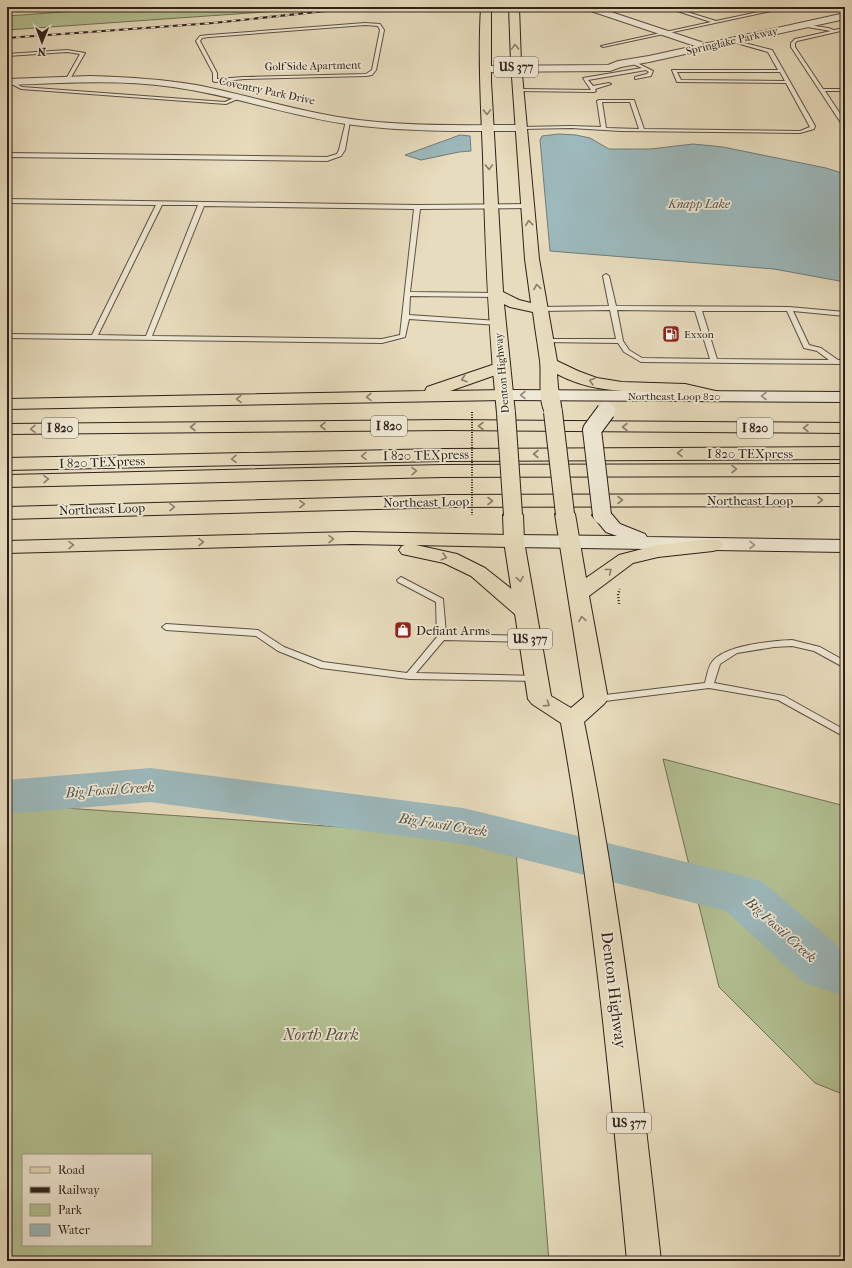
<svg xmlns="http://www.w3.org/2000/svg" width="852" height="1268" viewBox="0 0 852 1268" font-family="'IM FELL French Canon',serif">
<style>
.green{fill:#b3c193;stroke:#707157;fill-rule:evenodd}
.water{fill:#9cb9bc;stroke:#707c7c}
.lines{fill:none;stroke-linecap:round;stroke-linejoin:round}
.river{fill:#9cb9bc;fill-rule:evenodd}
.service-casing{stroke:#5c5044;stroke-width:2}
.minor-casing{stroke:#5c5044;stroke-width:2}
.tertiary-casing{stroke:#5c5044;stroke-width:2}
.secondary-casing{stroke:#2d211b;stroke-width:2}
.primary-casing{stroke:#2d211b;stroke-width:2}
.motorway-casing{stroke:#2d211b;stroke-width:2}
.path{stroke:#2d211b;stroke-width:2.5;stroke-dasharray:1 2;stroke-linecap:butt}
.service{fill:#efe8d4;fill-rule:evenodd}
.minor{fill:#efe8d4;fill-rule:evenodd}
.tertiary{fill:#efe8d4;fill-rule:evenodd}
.secondary{fill:#efe8d4;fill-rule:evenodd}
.primary{fill:#e7dcbd;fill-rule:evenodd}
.motorway{fill:#e7dcbd;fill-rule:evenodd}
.rail-casing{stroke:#2d211b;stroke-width:2}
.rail{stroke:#efe8d4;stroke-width:1.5;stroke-dasharray:4.5;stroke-linecap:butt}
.secondary-bridge-casing{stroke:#2d211b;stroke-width:20;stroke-linecap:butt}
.primary-bridge-casing{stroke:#2d211b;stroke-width:20;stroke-linecap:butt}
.path-bridge{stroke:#2d211b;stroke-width:2;stroke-dasharray:1 1.5;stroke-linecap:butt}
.secondary-bridge{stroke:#efe8d4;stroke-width:18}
.primary-bridge{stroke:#e7dcbd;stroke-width:18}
.oneway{stroke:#8a7e6c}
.oneway2{stroke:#988e81}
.labels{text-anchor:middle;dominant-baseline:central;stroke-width:3.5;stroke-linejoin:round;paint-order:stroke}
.far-street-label{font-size:11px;fill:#2d211b;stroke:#efe8d4}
.far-poi-label{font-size:11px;fill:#2d211b;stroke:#efe8d4;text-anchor:start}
.shield{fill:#efe8d4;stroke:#675d52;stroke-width:1}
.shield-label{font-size:12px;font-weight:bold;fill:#2d211b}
.far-water-label{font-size:12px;font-style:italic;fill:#4e4f4b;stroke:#efe8d4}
.street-label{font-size:13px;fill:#2d211b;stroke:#efe8d4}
.poi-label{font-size:13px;fill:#2d211b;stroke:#efe8d4;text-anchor:start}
.water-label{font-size:14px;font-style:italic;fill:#4e4f4b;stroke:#efe8d4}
.near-street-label{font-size:16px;fill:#2d211b;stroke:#efe8d4}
.near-park-label{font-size:16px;font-style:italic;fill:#55513f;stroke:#efe8d4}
</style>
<rect width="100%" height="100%" fill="#e7dcbd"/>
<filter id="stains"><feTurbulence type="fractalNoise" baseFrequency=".005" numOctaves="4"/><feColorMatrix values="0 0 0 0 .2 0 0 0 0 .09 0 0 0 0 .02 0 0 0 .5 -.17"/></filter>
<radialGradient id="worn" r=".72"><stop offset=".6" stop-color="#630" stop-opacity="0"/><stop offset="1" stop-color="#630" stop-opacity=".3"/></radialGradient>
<!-- green -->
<g class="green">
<polygon points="131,7 336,7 7,30 7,16"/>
<polygon points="663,759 845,806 845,1095 815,1083 719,987"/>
<path d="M7 804 515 839 549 1261H7ZM23 1155H151V1245H23Z"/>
</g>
<!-- water -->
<g class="water">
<polygon points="559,134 576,135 590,138 609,149 651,149 693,144 723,147 826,168 845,174 845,282 774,269 550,251 540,140 542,136"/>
<polygon points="460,135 470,136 471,151 459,152 421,160 405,155"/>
</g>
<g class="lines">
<!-- river -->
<polygon class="river" points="150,768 463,808 744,876 763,882 845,952 845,996 804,983 726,911 463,844 150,802 7,814 7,780"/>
<defs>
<g id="service">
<polygon points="665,7 671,7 716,21 782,7 790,7 603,47 601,46 711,22"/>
<path d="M365 23 380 24 384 30 376 70 372 75 366 76 244 79 215 82 213 81V73L196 41 200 36 209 35ZM365 25 378 26 380 30 372 70 366 74 244 77 217 79V73L200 41 202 38 209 37Z"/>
<polygon points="802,24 828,28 834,30 845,28 845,30 797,41 795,43 795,47 823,89 845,89 845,91 825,91 845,121 845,126 843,126 791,47 791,43 795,39 831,31 801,26"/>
<path d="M733 40 772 50 815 126 814 129 800 133 621 131 571 128 522 129 520 128 522 127 571 126 601 127 597 101 599 100H634L644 129 800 131 810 127 786 83 677 82 672 70H778L768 52 733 42ZM677 72H780L785 81 681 80ZM602 102H630L639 129 606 128Z"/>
<polygon points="67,50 85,53 70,79 68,80 66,79 80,54 67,52 7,56 7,54"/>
<polygon points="633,61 653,71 651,76 635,79 635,77 647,74 649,72 646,70 588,80 593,86 609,83 611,84 595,89 596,91 594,92 518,91 516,90 518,89 591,90 583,78 642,68 631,63"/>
<polygon points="12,81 22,87 225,102 238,96 242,97 226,104 21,89 10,83"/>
<polygon points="348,120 350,121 345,150 341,156 327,161 7,157 7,153 327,157 337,154 339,150 346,121"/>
<path d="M7 199 417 205 527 204 530 206 527 208 420 209 410 292 496 293 499 295 496 297 410 296 409 315 498 321 501 323 498 325 409 319 405 337 382 343 7 338V334L92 335 156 205 7 203ZM162 205H198L146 336 98 335ZM204 206 414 209 400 335 382 339 152 336Z"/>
<path d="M606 274 609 276 616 306 789 307 845 312V316L793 311 809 345 821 348 838 360H845V364L641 362 624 352 618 343 543 342 542 341 545 339H616L610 310 540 311 537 309 540 307 609 306 603 276ZM617 310 695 311 710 359 642 358 629 350 623 341ZM702 311H787L804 348 817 351 829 360 717 359Z"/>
<polygon points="401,577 443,599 446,634 530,636 535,639 530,642 444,640 416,673 536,676 539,677 541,679 539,681 409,679 321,668 278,651 256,636 166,630 162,627 166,624 258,630 284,647 323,662 407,673 437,637 436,602 398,582 397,580"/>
<path d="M792 640 820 647 845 661V668L814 651 792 646 774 647 737 653 720 664 714 683 784 696 845 730V737L778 700 709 688 597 702 592 699 597 696 705 683C707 676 708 667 712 662 725 645 771 641 792 640Z"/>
</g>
<g id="minor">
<polygon points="584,7 596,7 710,45 711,47 710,49 704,49 585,9"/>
<path d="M90 76C126 77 161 79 196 85 243 94 290 109 338 117 398 127 461 125 522 125L527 128 522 131C469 131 415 132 362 126 298 119 237 96 173 87 118 79 62 83 7 85V79Z"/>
</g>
<polygon id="tertiary" points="845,13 845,19 649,62 621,67 610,71 485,72 480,69 485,66 608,65 618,61 649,56"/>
<g id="secondary">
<polygon points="504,390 845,392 845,402 504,400 498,399 495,395 498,391"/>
<polygon points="602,509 609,511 620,524 645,534 647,537 845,540 845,552 514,547 507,545 504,541 507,537 514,535 617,536 606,532 592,515 595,511"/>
</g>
<g id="primary">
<path d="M481 7H491V81L503 292 519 300 531 303 525 259 511 63 509 7H519L521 63 539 259 557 361 578 371 597 378 622 382 685 384 720 392 723 396 720 400C708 403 696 395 684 394 638 389 601 397 557 374L558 387 562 412 559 416 553 417 547 416C537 402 542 377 540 361 538 345 535 329 533 312L510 307 504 304 515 413 512 417 506 418 500 417 497 413C488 327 485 242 483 156 481 106 478 57 481 7Z"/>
<path d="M565 508 572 510 575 514 586 578 619 555 658 545 713 539 720 541 723 545 720 549 713 551 658 557 633 563 589 596 608 699 604 704 584 722C620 900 641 1080 661 1261H627C610 1081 593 901 561 723L532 704 528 699 504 541 503 515 506 511 513 509 520 511 523 515 524 541 551 696 571 708 584 697 555 514 558 510Z"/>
</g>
<g id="motorway">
<polygon points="501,362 507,363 509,367 507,371 450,391 504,390 510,391 513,395 510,399 504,400 7,409 7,399 425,391 427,387"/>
<polygon points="449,420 845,423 845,433 449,430 7,434 7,424"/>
<polygon points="845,447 845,459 442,461 7,470 7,458 442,449"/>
<polygon points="845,464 845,476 443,477 7,487 7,475 443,465"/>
<polygon points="845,494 845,506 451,507 7,519 7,507 451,495"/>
<polygon points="352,532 514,535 521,537 524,541 521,545 514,547 416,545 457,554 485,568 533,606 536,611 533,616 525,617 517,616 471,576 444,563 402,554 399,550 402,546 405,545 352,544 7,553 7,541"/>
</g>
</defs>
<!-- service casing -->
<use href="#service" class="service-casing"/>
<!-- minor casing -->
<use href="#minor" class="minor-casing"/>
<!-- tertiary casing -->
<use href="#tertiary" class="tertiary-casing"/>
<!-- secondary casing -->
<use href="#secondary" class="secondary-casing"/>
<!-- primary casing -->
<use href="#primary" class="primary-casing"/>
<!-- motorway casing -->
<use href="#motorway" class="motorway-casing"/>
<!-- path -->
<polyline class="path" points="619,604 618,594 620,589"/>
<!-- service -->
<use href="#service" class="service"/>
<!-- minor -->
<use href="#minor" class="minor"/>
<!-- tertiary -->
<use href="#tertiary" class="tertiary"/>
<!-- secondary -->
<use href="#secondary" class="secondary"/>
<!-- primary -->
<use href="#primary" class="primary"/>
<!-- motorway -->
<use href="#motorway" class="motorway"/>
<defs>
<polyline id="rail" points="7,38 213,23 363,7"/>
</defs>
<!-- rail casing -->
<use href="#rail" class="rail-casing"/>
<!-- rail -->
<use href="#rail" class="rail"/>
<defs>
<polyline id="secondary-bridge" points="602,515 592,430 606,411"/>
<g id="primary-bridge">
<polyline points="553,412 565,514"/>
<polyline points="506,413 513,515"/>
</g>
</defs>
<!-- secondary-bridge casing -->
<use href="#secondary-bridge" class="secondary-bridge-casing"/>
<!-- primary-bridge casing -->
<use href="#primary-bridge" class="primary-bridge-casing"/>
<!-- path-bridge -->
<polyline class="path-bridge" points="472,412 472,515"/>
<!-- secondary-bridge -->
<use href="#secondary-bridge" class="secondary-bridge"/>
<!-- primary-bridge -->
<use href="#primary-bridge" class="primary-bridge"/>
</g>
<!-- one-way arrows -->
<defs><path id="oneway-chevron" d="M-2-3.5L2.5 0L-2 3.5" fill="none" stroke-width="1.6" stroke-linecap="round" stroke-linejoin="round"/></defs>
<g class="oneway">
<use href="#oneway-chevron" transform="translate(515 47) rotate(-92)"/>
<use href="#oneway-chevron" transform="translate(487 112) rotate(88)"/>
<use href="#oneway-chevron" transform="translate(489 167) rotate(88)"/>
<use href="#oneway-chevron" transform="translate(529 223) rotate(-96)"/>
<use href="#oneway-chevron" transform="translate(537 287) rotate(-99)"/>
<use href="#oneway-chevron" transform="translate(464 379) rotate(163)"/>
<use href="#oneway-chevron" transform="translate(592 381) rotate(-163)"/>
<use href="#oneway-chevron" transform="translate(369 397) rotate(179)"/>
<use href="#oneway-chevron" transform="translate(239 399) rotate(179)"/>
<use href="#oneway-chevron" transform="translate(323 426) rotate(180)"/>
<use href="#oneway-chevron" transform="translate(481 426) rotate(-180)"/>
<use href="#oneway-chevron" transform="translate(193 427) rotate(180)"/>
<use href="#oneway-chevron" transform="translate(625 427) rotate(-180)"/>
<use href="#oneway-chevron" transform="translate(806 428) rotate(-180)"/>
<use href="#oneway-chevron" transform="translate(33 429) rotate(179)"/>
<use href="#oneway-chevron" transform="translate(680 453) rotate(180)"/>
<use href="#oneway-chevron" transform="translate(536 454) rotate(180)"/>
<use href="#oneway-chevron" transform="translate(364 456) rotate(179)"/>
<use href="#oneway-chevron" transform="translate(234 459) rotate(179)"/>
<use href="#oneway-chevron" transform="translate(734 469)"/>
<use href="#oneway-chevron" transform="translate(414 471) rotate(-1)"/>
<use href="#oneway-chevron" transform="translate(46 479) rotate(-2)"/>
<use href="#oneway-chevron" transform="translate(620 500)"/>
<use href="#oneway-chevron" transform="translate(820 500)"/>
<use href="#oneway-chevron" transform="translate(490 501)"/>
<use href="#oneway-chevron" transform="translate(302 504) rotate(-1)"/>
<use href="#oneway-chevron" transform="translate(172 507) rotate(-1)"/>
<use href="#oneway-chevron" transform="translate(331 539) rotate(-1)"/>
<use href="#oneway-chevron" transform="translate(201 542) rotate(-1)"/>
<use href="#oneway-chevron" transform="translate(71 545) rotate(-1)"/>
<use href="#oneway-chevron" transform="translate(444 557) rotate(15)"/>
<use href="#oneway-chevron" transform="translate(609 571) rotate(-39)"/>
<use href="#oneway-chevron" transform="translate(520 579) rotate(81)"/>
<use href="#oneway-chevron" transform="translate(582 619) rotate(-99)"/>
<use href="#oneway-chevron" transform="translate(547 704) rotate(33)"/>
</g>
<g class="oneway2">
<use href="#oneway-chevron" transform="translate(523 395) rotate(180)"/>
<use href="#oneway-chevron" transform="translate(764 396) rotate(-180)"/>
<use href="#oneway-chevron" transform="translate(752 545) rotate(1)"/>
</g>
<!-- icons -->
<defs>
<symbol id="fuel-square" viewBox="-11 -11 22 22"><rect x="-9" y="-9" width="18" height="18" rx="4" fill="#8f2418" stroke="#efe8d4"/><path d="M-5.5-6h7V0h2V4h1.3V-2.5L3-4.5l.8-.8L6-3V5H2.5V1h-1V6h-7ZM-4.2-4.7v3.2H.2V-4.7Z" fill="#fff"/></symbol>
<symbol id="shop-square" viewBox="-11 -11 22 22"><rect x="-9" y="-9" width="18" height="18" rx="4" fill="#8f2418" stroke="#efe8d4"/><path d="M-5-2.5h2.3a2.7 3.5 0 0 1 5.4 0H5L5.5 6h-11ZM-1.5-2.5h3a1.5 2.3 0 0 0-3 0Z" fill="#fff"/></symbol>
</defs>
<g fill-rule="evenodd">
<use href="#fuel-square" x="661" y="324" width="20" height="20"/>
<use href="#shop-square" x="393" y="620" width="20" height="20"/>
</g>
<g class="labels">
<!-- far-street labels -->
<g class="far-street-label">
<text transform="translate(732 41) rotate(-13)">Springlake Parkway</text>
<text transform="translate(313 66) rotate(-1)">Golf Side Apartment</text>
<text transform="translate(267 91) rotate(12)">Coventry Park Drive</text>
<text transform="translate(502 373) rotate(-95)">Denton Highway</text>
<text x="674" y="396">Northeast Loop 820</text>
</g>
<!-- far-poi labels -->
<g class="far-poi-label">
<text x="684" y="334">Exxon</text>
</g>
<!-- shield labels -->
<g class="shield">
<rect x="494" y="57" width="44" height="20" rx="3"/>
<rect x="371" y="416" width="36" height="20" rx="3"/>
<rect x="42" y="418" width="36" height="20" rx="3"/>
<rect x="737" y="418" width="36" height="20" rx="3"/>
<rect x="508" y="629" width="44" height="20" rx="3"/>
<rect x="607" y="1113" width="44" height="20" rx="3"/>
</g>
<g class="shield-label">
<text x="516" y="67">US 377</text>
<text x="389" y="426">I 820</text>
<text x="60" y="428">I 820</text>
<text x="755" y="428">I 820</text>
<text x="530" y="639">US 377</text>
<text x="629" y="1123">US 377</text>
</g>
<!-- far-water labels -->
<g class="far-water-label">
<text x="699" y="204">Knapp Lake</text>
</g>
<!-- street labels -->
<g class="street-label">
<text x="750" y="453">I 820 TEXpress</text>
<text transform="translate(426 455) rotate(-1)">I 820 TEXpress</text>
<text transform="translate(102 462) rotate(-2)">I 820 TEXpress</text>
<text x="750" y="500">Northeast Loop</text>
<text transform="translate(426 502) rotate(-1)">Northeast Loop</text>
<text transform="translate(102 509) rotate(-2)">Northeast Loop</text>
</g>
<!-- poi labels -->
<g class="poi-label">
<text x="416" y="630">Defiant Arms</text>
</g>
<!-- water labels -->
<g class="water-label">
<text transform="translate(110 790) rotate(-4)">Big Fossil Creek</text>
<text transform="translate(443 825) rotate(9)">Big Fossil Creek</text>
<text transform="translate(781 930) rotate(42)">Big Fossil Creek</text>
</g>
<!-- near-street labels -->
<g class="near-street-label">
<text transform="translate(614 990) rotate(83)">Denton Highway</text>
</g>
<!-- near-park labels -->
<g class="near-park-label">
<text x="321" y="1034">North Park</text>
</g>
</g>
<!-- margin -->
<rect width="852" height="1268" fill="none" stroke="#e7dcbd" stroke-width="24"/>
<rect x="8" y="8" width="836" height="1252" fill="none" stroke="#2d211b" stroke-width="2"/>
<rect x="12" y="12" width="828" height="1244" fill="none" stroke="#2d211b"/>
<!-- legend -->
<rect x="22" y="1154" width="130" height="92" fill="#efe8d4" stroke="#a1988a"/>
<rect x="30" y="1167" width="20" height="6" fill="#e7dcbd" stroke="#a1988a"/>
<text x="58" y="1174" font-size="12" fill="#2d211b">Road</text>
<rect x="30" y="1187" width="20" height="6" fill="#2d211b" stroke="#a1988a"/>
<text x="58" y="1194" font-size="12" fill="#2d211b">Railway</text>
<rect x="30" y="1204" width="20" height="12" fill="#b3c193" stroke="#a1988a"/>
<text x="58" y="1214" font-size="12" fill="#2d211b">Park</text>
<rect x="30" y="1224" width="20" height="12" fill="#9cb9bc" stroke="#a1988a"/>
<text x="58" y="1234" font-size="12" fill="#2d211b">Water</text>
<!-- north arrow -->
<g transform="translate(42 42) rotate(181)" stroke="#efe8d4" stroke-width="3" paint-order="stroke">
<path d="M0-3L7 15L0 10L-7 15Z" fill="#2d211b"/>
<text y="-6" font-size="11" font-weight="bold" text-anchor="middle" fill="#2d211b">N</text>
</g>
<rect width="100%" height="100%" filter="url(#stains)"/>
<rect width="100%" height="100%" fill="url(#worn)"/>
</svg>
